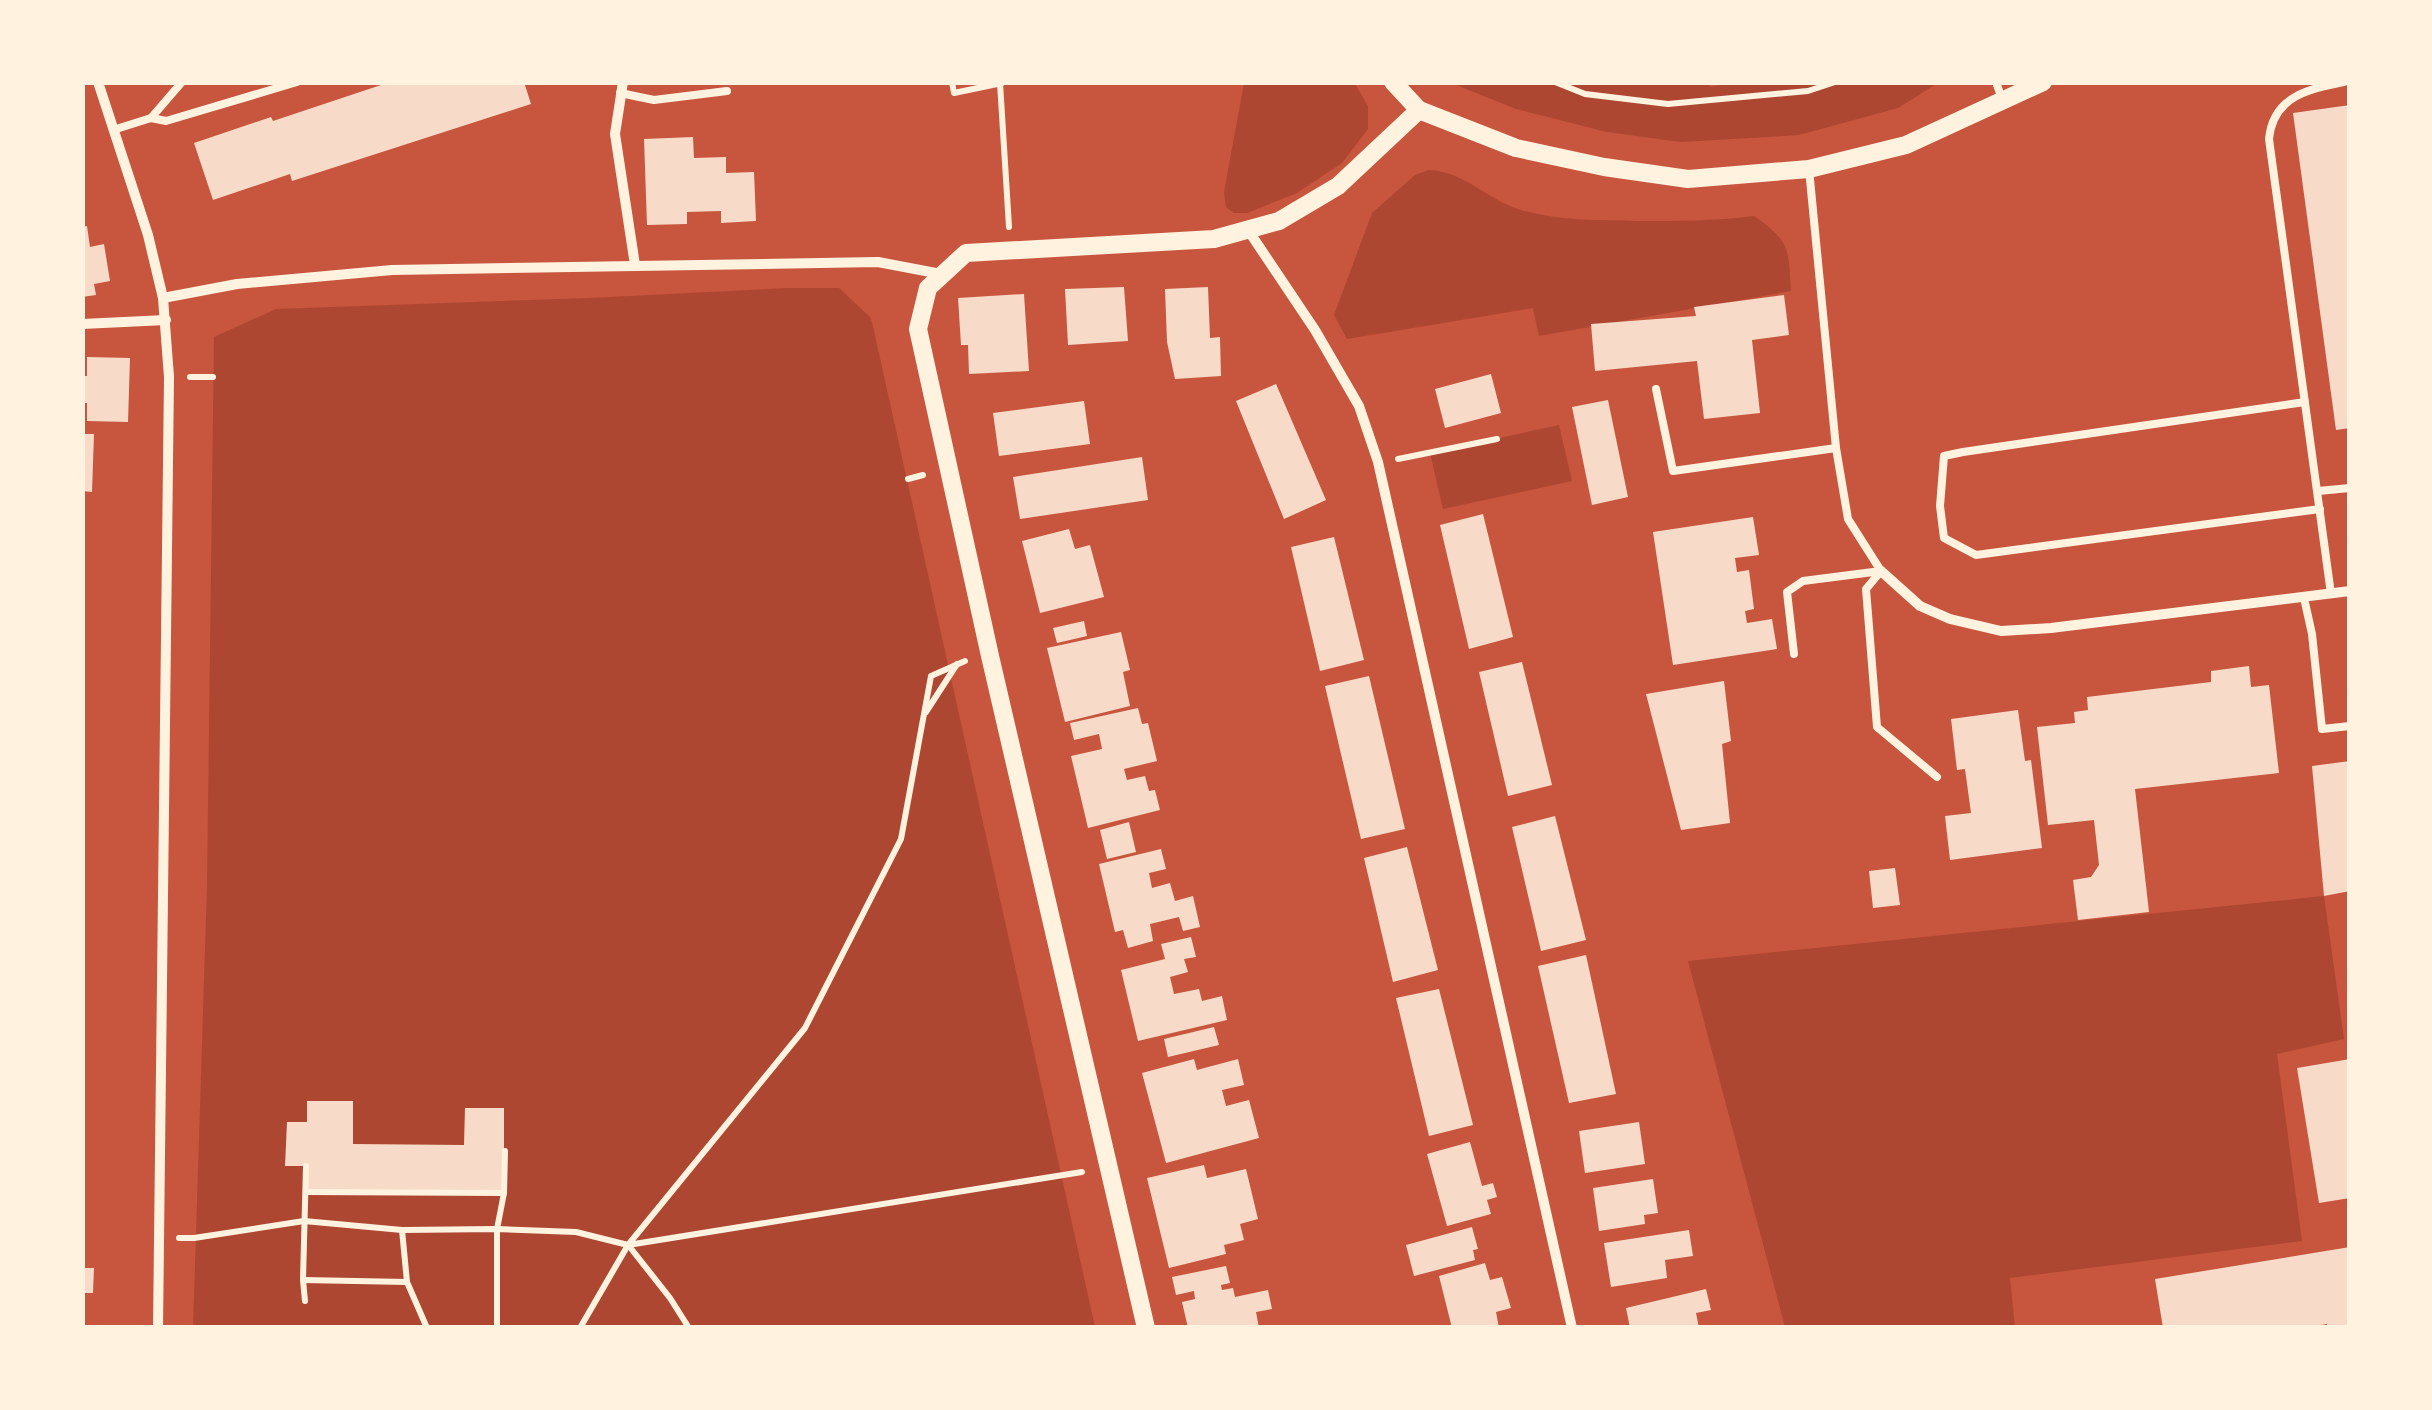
<svg xmlns="http://www.w3.org/2000/svg" width="2432" height="1410" viewBox="0 0 2432 1410" font-family="'Crimson Pro',serif">
<style>
.green{fill:#ae4732}
.building{fill:#f7dbc8}
.lines{fill:none;stroke-linecap:round;stroke-linejoin:round}
.path{stroke:#fff3e0;stroke-width:6}
.service{stroke:#fff3e0;stroke-width:8}
.minor{stroke:#fff3e0;stroke-width:10}
.tertiary{stroke:#fff3e0;stroke-width:18}
</style>
<rect width="100%" height="100%" fill="#c8553d"/>
<!-- green -->
<g class="green">
<polygon points="1354,82 1368,106 1368,129 1342,163 1297,193 1247,213 1234,213 1226,207 1224,192 1244,83"/>
<polygon points="1704,82 1711,87 1735,82 1938,83 1898,108 1799,135 1681,142 1607,132 1516,109 1451,83"/>
<path d="M1429 170C1464 171 1489 201 1521 210 1558 221 1598 220 1637 221 1676 221 1714 221 1754 216 1791 242 1788 248 1791 291L1539 336 1533 308 1347 339 1334 315 1372 213 1415 175Z"/>
<polygon points="788,288 839,288 870,317 872,322 1095,1327 193,1328 207,885 214,337 276,309 589,298"/>
<polygon points="1559,425 1572,481 1443,509 1430,453"/>
<polygon points="2324,896 2344,1039 2277,1054 2302,1241 2010,1278 2015,1327 1785,1327 1688,961"/>
</g>
<!-- building -->
<g class="building">
<polygon points="390,82 524,82 531,104 292,181 290,174 213,200 194,143 271,117 273,121"/>
<polygon points="2350,105 2350,428 2336,430 2293,113"/>
<polygon points="693,137 694,158 726,157 726,173 754,172 756,221 721,223 721,211 687,212 687,224 647,225 644,139"/>
<polygon points="87,226 90,247 104,244 110,281 94,284 96,295 82,297 82,227"/>
<polygon points="1124,287 1128,341 1068,345 1065,289"/>
<polygon points="1208,287 1210,338 1220,337 1221,376 1175,379 1167,342 1165,289"/>
<polygon points="1024,294 1029,371 969,374 968,345 961,345 958,298"/>
<polygon points="1784,295 1789,335 1752,340 1760,413 1704,419 1697,361 1595,371 1591,324 1696,316 1694,307"/>
<polygon points="87,357 130,358 128,422 87,421 87,403 82,403 82,376 87,376"/>
<polygon points="1491,374 1501,413 1445,428 1435,389"/>
<polygon points="1276,384 1326,500 1284,519 1236,401"/>
<polygon points="1608,400 1628,497 1592,505 1572,407"/>
<polygon points="1084,401 1090,444 999,456 993,413"/>
<polygon points="82,434 94,434 92,492 82,491"/>
<polygon points="1142,457 1148,500 1020,519 1013,477"/>
<polygon points="1483,514 1513,637 1469,649 1440,525"/>
<polygon points="1753,517 1759,555 1735,558 1737,572 1749,570 1754,609 1745,611 1747,623 1772,619 1777,649 1673,665 1653,532"/>
<polygon points="1069,529 1075,549 1090,545 1104,597 1040,613 1022,541"/>
<polygon points="1334,537 1364,660 1320,671 1291,547"/>
<polygon points="1084,621 1087,636 1057,643 1053,628"/>
<polygon points="1121,632 1130,670 1123,672 1130,706 1065,722 1047,648"/>
<polygon points="1522,662 1552,785 1508,796 1479,672"/>
<polygon points="2249,666 2251,687 2269,685 2279,773 2135,789 2149,912 2078,920 2073,880 2091,877 2099,865 2094,820 2048,825 2037,727 2075,723 2074,712 2088,710 2087,697 2211,682 2211,671"/>
<polygon points="1369,676 1405,829 1361,839 1325,686"/>
<polygon points="1724,681 1731,741 1722,744 1730,823 1681,830 1646,694"/>
<polygon points="1138,708 1142,724 1148,723 1157,761 1124,769 1127,780 1145,776 1149,791 1155,790 1160,810 1088,828 1071,756 1102,749 1099,734 1074,740 1070,723"/>
<polygon points="2018,710 2025,761 2031,760 2042,848 1950,860 1945,816 1971,813 1965,769 1957,770 1951,719"/>
<polygon points="2350,761 2350,891 2324,896 2312,766"/>
<polygon points="1555,816 1586,940 1541,951 1512,827"/>
<polygon points="1129,822 1136,852 1107,859 1100,830"/>
<polygon points="1407,847 1438,970 1393,982 1364,858"/>
<polygon points="1161,849 1166,869 1149,873 1152,888 1170,883 1175,901 1193,896 1200,927 1183,931 1179,917 1150,924 1153,941 1128,948 1123,930 1115,932 1099,864"/>
<polygon points="1895,868 1900,905 1873,908 1869,871"/>
<polygon points="1191,937 1196,957 1184,959 1188,972 1170,977 1174,994 1199,989 1202,1001 1222,996 1227,1020 1138,1041 1121,970 1165,959 1161,944"/>
<polygon points="1586,955 1616,1094 1569,1103 1538,966"/>
<polygon points="1439,989 1473,1125 1429,1136 1396,998"/>
<polygon points="1214,1027 1219,1045 1168,1057 1164,1039"/>
<polygon points="1194,1059 1197,1070 1238,1059 1244,1085 1222,1090 1226,1106 1249,1100 1259,1138 1166,1163 1142,1073"/>
<polygon points="2350,1059 2350,1198 2319,1203 2297,1068"/>
<polygon points="307,1101 353,1101 353,1144 464,1145 465,1108 504,1108 504,1193 306,1192 306,1166 285,1166 287,1122 307,1122"/>
<polygon points="1639,1122 1645,1164 1585,1173 1579,1131"/>
<polygon points="1470,1142 1482,1186 1493,1183 1497,1197 1487,1200 1491,1214 1447,1226 1427,1154"/>
<polygon points="1204,1165 1207,1178 1246,1169 1258,1219 1240,1224 1244,1240 1224,1245 1226,1254 1169,1268 1147,1178"/>
<polygon points="1653,1179 1658,1213 1644,1215 1645,1224 1599,1231 1593,1188"/>
<polygon points="1472,1227 1478,1249 1473,1250 1475,1260 1414,1276 1406,1245"/>
<polygon points="1689,1230 1693,1256 1665,1260 1667,1278 1611,1287 1604,1243"/>
<polygon points="2350,1247 2350,1328 2328,1328 2327,1324 2303,1328 2187,1328 2187,1325 2163,1328 2155,1279"/>
<polygon points="1485,1263 1490,1280 1502,1277 1511,1308 1496,1312 1499,1328 1452,1328 1439,1276"/>
<polygon points="1226,1266 1230,1283 1221,1285 1222,1290 1233,1288 1235,1297 1268,1290 1272,1309 1256,1312 1259,1328 1188,1328 1182,1302 1195,1299 1194,1291 1176,1295 1172,1277"/>
<polygon points="82,1268 94,1268 93,1293 82,1293"/>
<polygon points="1706,1289 1711,1310 1696,1313 1699,1328 1630,1328 1626,1308"/>
</g>
<g class="lines">
<!-- path -->
<g class="path">
<polyline points="952,82 954,93 1002,83"/>
<polyline points="1555,82 1585,94 1668,104 1808,91 1835,82"/>
<polyline points="1000,83 1009,227"/>
<polyline points="190,377 213,377"/>
<polyline points="1398,459 1497,439"/>
<polyline points="908,479 923,475"/>
<polyline points="926,712 957,664"/>
<polyline points="306,1192 504,1193"/>
<polyline points="402,1230 407,1282 427,1328"/>
<polyline points="179,1238 194,1238 304,1221 402,1230 497,1229 576,1232 628,1245 1082,1172"/>
<polyline points="629,1246 670,1298 689,1328"/>
<polyline points="303,1280 407,1282"/>
<polyline points="305,1301 303,1280 306,1166"/>
<polyline points="497,1328 497,1229 504,1193 505,1151"/>
<polyline points="580,1328 628,1245 805,1028 901,839 931,676 965,661"/>
</g>
<!-- service -->
<g class="service">
<polyline points="1996,82 2003,102"/>
<polyline points="620,93 654,100 727,91"/>
<polyline points="151,118 182,82"/>
<polyline points="113,130 151,118 166,121 297,82"/>
<polyline points="1809,169 1836,448 1848,519 1881,571 1866,589 1877,727 1937,777"/>
<polyline points="1656,389 1673,471 1836,448"/>
<polyline points="2305,402 1963,452 1944,456 1940,506 1944,538 1976,555 2320,509"/>
<polyline points="2318,491 2350,488"/>
<path d="M2331 594 2269 139C2273 96 2309 89 2344 82"/>
<polyline points="2304,598 2312,634 2322,729 2350,726"/>
<polyline points="1794,654 1787,592 1803,581 1881,571"/>
</g>
<!-- minor -->
<g class="minor">
<polyline points="98,82 148,235 163,298 169,377 158,1328"/>
<polyline points="623,82 615,134 635,265"/>
<polyline points="1248,230 1315,330 1359,406 1378,462 1572,1328"/>
<polyline points="163,298 237,284 392,270 878,262 941,274"/>
<polyline points="82,324 166,320"/>
<polyline points="1881,571 1920,606 1950,619 2001,631 2051,628 2350,591"/>
</g>
<!-- tertiary -->
<g class="tertiary">
<polyline points="1393,82 1419,110 1516,148 1604,167 1688,179 1809,169 1906,145 2043,82"/>
<polyline points="1146,1328 990,656 918,329 928,288 966,253 1214,239 1279,221 1338,186 1419,110"/>
</g>
</g>
<!-- border -->
<rect width="2432" height="1410" fill="none" stroke="#fff3e0" stroke-width="170"/>
</svg>
